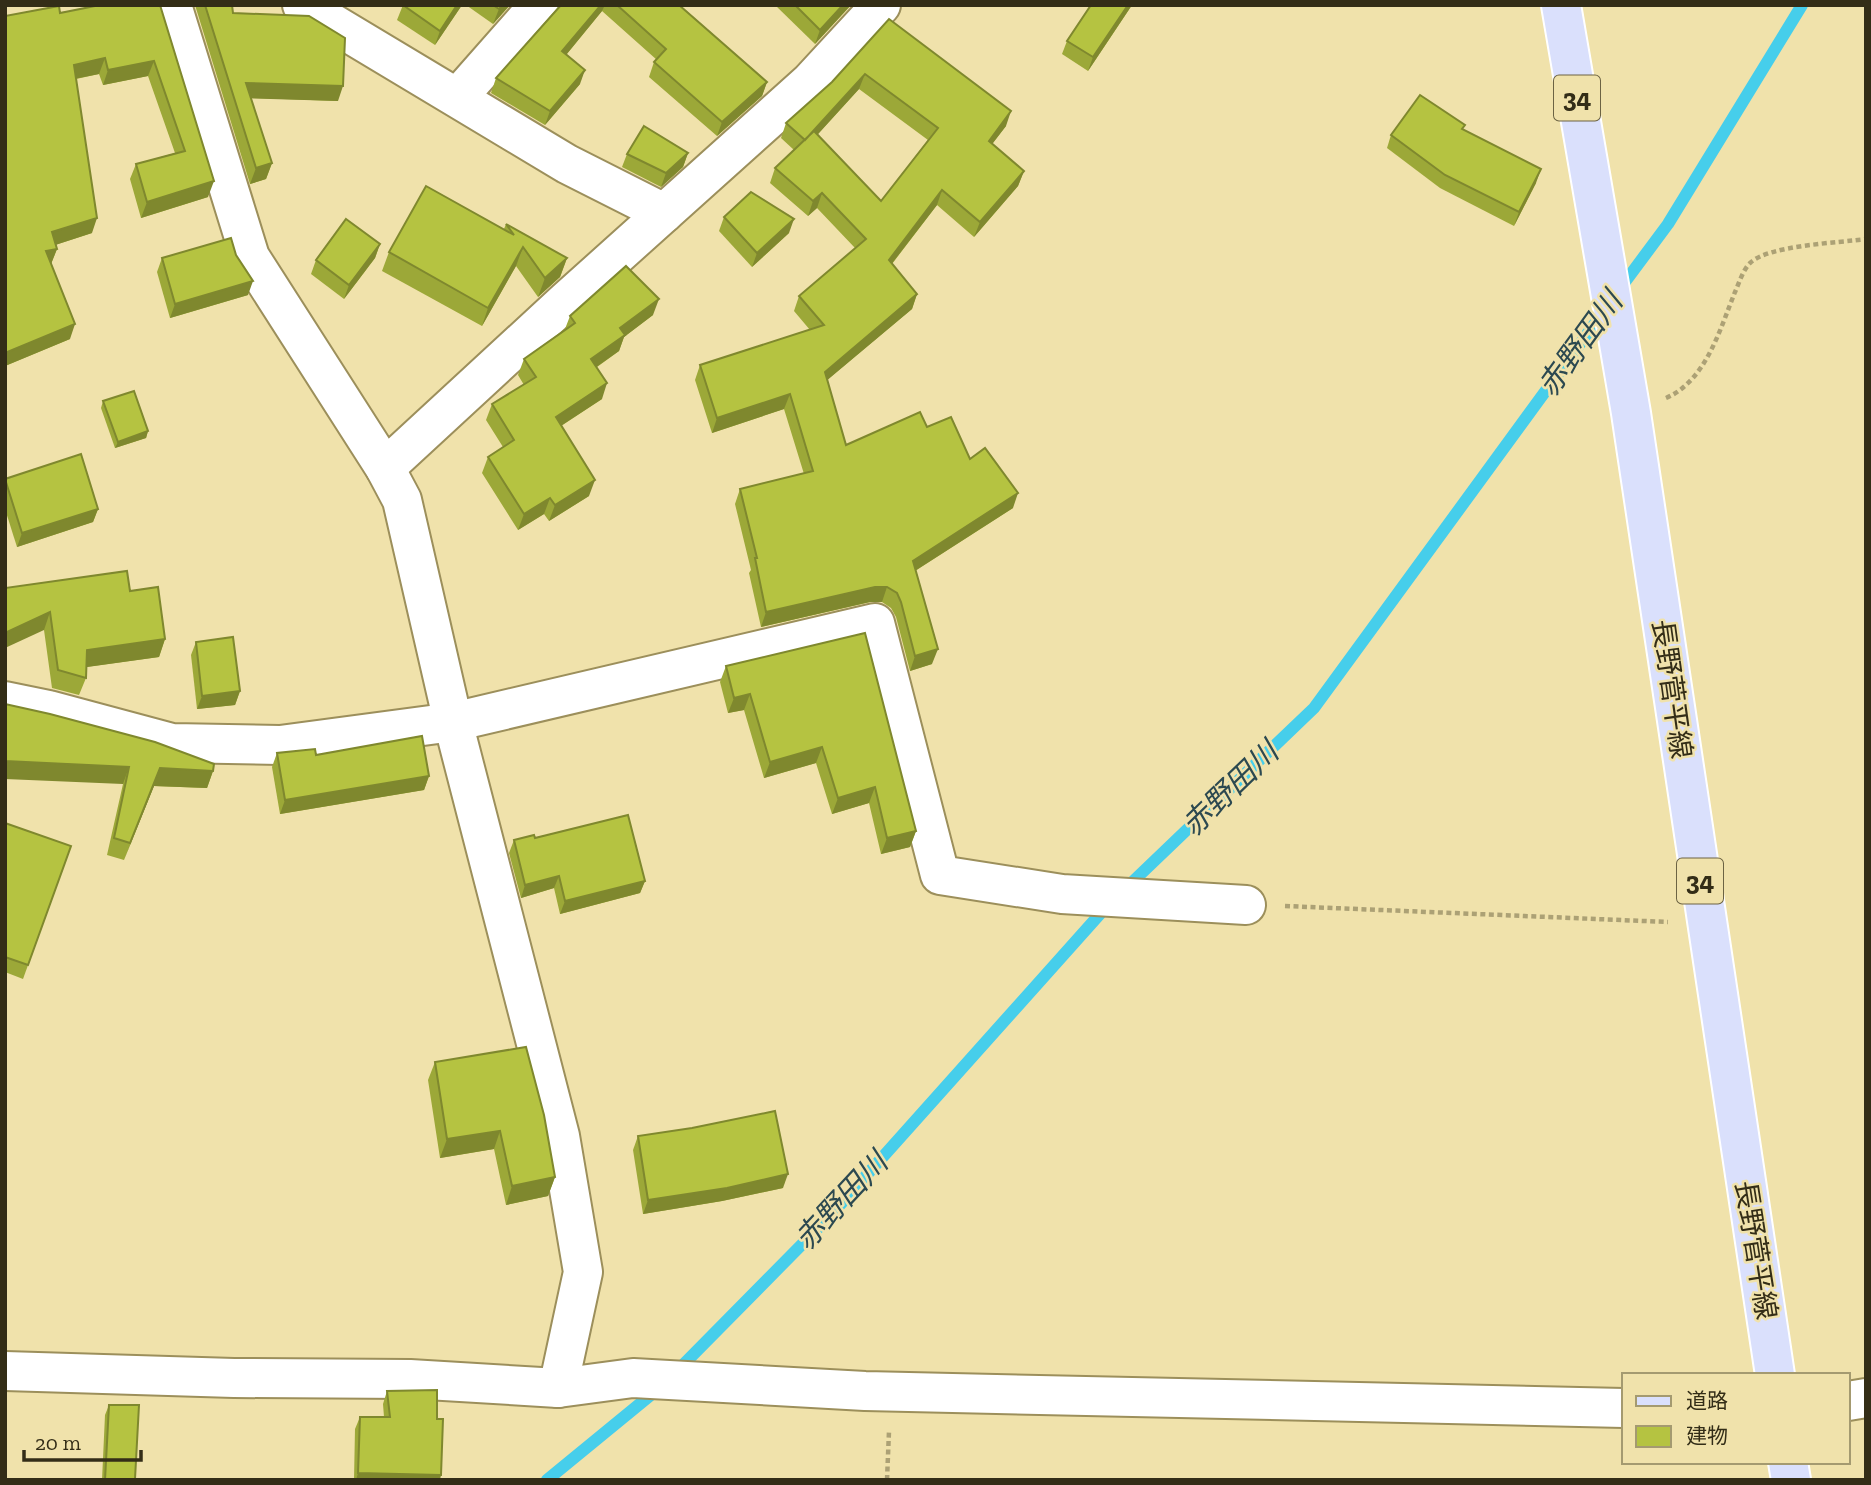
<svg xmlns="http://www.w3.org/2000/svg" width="1871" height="1485" viewBox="0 0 1871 1485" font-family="'Zilla Slab','Noto Sans JP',serif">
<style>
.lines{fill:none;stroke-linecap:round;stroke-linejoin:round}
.stream{stroke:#46ceeb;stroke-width:12}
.minor-casing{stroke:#9c8f5b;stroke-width:42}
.major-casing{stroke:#fff;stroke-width:42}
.path{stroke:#aca175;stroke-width:4.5;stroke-dasharray:5 3.5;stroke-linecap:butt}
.minor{stroke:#fff;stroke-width:38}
.major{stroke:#dae0fc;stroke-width:38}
.wall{fill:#9ca838;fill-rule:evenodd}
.shaded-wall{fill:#7f882e}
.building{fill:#b5c341;stroke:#7f882e;stroke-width:2}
.labels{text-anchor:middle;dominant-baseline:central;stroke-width:5;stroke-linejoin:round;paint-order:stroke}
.shield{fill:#f0e2ab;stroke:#6c6343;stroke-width:2}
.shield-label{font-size:26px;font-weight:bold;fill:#332d17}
.street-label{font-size:28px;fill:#332d17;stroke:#f0e2ab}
.water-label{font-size:30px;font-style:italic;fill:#2c4950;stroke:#f0e2ab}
</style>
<rect width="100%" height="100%" fill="#f0e2ab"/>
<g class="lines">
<!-- stream -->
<g class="stream">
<polyline points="1619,290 1668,224 1802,5"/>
<polyline points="1124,890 1314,708 1604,311"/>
<polyline points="676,1372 830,1216 1108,905"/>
<polyline points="547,1480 658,1389"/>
</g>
<defs>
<g id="minor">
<polyline points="172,5 250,257 385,468 402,500 453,722 560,1136 583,1272 558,1388"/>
<polyline points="302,5 567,164 664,213"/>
<polyline points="458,97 539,5"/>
<polyline points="385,468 566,301 810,82 881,5"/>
<polyline points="5,701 49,710 172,743 280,745 453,722 875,623 940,875 1062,894 1246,905"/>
<polyline points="5,1371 234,1378 410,1379 558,1388 633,1378 865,1391 1624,1408"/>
<polyline points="1848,1401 1866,1398"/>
</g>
<g id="major">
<polyline points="1561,5 1631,413 1775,1375"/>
<polyline points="1788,1462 1791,1480"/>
</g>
</defs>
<!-- minor casing -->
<use href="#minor" class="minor-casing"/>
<!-- major casing -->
<use href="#major" class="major-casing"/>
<!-- path -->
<g class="path">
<path d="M1666 398C1706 381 1720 329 1735 292 1739 283 1743 270 1750 263 1769 245 1838 243 1866 239"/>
<polyline points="1285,906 1668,922"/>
<polyline points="887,1480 889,1431"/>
</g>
<!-- minor -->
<use href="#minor" class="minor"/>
<!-- major -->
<use href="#major" class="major"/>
</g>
<!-- wall -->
<g class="wall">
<polygon points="160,5 208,197 141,218 130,179 136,164 175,153 148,76 103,85 99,74 76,79 92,233 55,245 57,249 51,264 70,339 5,366 5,16"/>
<polygon points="195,5 232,5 233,13 338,101 251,98 272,163 266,179 250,184"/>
<polygon points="403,5 462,5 435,45 397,20"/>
<polygon points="466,5 510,5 493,24"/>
<polygon points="560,5 683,5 682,7 767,82 762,96 717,136 649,77 654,62 657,60 602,11 566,55 580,84 545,125 491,93 496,78"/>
<polygon points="775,5 851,5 815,44"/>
<polygon points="1132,5 1088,71 1062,54 1067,41"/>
<path d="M889 19 1006 126 992 144 1024 171 1018 186 974 237 937 205 892 264 917 294 912 309 827 380 846 445 927 427 970 459 1013 508 915 571 932 664 910 671 896 617 891 608 882 602H870L761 627 749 573 751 570 735 504 740 489 804 474 784 409 712 433 695 380 700 365 810 330 794 311 799 296 855 248 817 208 808 216 770 183 775 168 794 150 781 138 786 123 832 82ZM859 89 928 140 881 201 817 135Z"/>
<polygon points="1463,130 1536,183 1514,226 1440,188 1387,148 1391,135"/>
<polygon points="688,153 683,167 661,187 622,167 627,154"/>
<polygon points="724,217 789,233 752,267 719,231"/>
<polygon points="506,224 567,258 560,277 538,297 516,266 482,326 382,271 389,252 504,229"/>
<polygon points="380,244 375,258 344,299 311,274 316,260"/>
<polygon points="162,258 248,295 170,318 157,272"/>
<polygon points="653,315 624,337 619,351 597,367 602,399 561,426 589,496 549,521 544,514 518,530 482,473 488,457 503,447 486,420 492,404 524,385 518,375 524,359 565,329 570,316"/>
<polygon points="103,401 148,431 146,438 115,448 101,408"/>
<polygon points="5,479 98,509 93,522 17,547 5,509"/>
<polygon points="5,588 130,591 165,639 159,657 86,667 86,678 79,695 52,688 44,630"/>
<polygon points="865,633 916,831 910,847 881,854 869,803 832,814 816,763 764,778 744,710 728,713 720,682 726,666"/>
<polygon points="196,642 240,691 235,705 197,709 191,655"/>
<polygon points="5,704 213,771 207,788 154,786 124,860 107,855 123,784"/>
<polygon points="277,753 316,755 429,776 424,790 280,814 272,767"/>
<polygon points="5,823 71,846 23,979 5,972"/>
<polygon points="535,838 645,881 640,893 560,914 554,888 521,898 509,853 514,840"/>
<polygon points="435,1062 555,1177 548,1196 506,1205 494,1149 440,1158 428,1080"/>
<polygon points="638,1136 783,1188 722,1201 643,1214 633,1150"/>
<polygon points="387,1391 437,1419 440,1480 354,1480 355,1429 360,1417 384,1417 383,1404"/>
<polygon points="109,1405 135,1479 145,1480 102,1480 105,1415"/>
</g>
<!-- shaded-wall -->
<g class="shaded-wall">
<polygon points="457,5 462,5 435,45 440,31"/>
<polygon points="502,5 510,5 493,24 499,9"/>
<polygon points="601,5 605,5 602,11 557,66 562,51"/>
<polygon points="843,5 851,5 815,44 820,30"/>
<polygon points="1128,5 1132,5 1088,71 1093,57"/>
<polygon points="105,58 99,74 69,80 74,65"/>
<polygon points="154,61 148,76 103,85 108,70"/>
<polygon points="585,70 580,84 545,125 550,111"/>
<polygon points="865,74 859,89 799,155 805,140"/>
<polygon points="767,82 762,96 717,136 722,122"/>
<polygon points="246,83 343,86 338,101 240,98"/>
<polygon points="1011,111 1006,126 983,156 989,141"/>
<polygon points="688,153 683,167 661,187 666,173"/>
<polygon points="272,163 266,179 250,184 256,168"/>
<polygon points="1541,169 1536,183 1514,226 1519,212"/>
<polygon points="1024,171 1018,186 974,237 980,222"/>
<polygon points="214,181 208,197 141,218 147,202"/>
<polygon points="942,190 937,205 883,275 889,260"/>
<polygon points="822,193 817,208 808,216 813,201"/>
<polygon points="97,218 92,233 46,248 52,232"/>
<polygon points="794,219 789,233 752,267 757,253"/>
<polygon points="380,244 375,258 344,299 349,285"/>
<polygon points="523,247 516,266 482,326 488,308"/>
<polygon points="57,249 51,264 46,251"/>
<polygon points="567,258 560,277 538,297 545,278"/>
<polygon points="253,281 248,295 170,318 175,304"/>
<polygon points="917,294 912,309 819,387 825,372"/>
<polygon points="659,299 653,315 624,337 619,351 585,375 591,359 620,328"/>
<polygon points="75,324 70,339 5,366 5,353"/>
<polygon points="607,383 602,399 550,433 556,417"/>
<polygon points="790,394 784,409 712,433 717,418"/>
<polygon points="148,431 146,438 115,448 118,442"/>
<polygon points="595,480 589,496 549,521 555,505"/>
<polygon points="1018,493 1013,508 907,576 913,561"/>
<polygon points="550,498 544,514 518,530 524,514"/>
<polygon points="98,509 93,522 17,547 22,533"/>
<polygon points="875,587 887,587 882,602 870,602 761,627 766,612"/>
<polygon points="50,612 44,630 5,648 5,633"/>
<polygon points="165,639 159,657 80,668 87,650"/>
<polygon points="938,649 932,664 910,671 915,656"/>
<polygon points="240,691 235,705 197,709 202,696"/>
<polygon points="750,694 744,710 728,713 734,698"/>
<polygon points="822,747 816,763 764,778 770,762"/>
<polygon points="5,761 129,767 123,784 5,779"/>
<polygon points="160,768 213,771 207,788 154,786 124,860"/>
<polygon points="429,776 424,790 280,814 285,800"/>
<polygon points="875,787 869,803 832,814 838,798"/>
<polygon points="916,831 910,847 881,854 887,838"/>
<polygon points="559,876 554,888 521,898 525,885"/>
<polygon points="645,881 640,893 560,914 565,901"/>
<polygon points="500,1131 494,1149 440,1158 447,1139"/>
<polygon points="788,1174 783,1188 722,1201 643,1214 648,1200"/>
<polygon points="555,1177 548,1196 506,1205 512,1186"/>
<polygon points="358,1473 441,1475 440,1480 356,1480"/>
</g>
<!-- building -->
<g class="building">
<polygon points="100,5 160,5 214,181 147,202 136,164 185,151 154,61 108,70 105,58 74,65 97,218 52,232 57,249 46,251 75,324 5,353 5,16 59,6 60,13"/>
<polygon points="205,5 232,5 233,13 309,16 345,38 343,86 246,83 272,163 256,168"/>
<polygon points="403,5 457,5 440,31"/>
<polygon points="493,5 502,5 499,9"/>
<polygon points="561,5 601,5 562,51 585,70 550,111 496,78"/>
<polygon points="617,5 679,5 767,82 722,122 654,62 666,49"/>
<polygon points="795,5 843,5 820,30"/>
<polygon points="1091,5 1128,5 1093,57 1067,41"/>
<polygon points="889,19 1011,111 989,141 1024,171 980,222 942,190 889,260 917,294 825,372 846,445 920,412 927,427 951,417 970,459 985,448 1018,493 913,561 938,649 915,656 901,602 897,593 887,587 875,587 766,612 755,558 757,558 740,489 813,471 790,394 717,418 700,365 824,325 799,296 866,239 822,193 813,201 775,168 814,131 881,201 938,128 865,74 805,140 786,123 832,82"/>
<polygon points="1420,95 1465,125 1462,129 1541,169 1519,212 1445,175 1391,135"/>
<polygon points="644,126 688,153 666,173 627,154"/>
<polygon points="426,186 514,235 506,224 567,258 545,278 523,247 488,308 389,252"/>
<polygon points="751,192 794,219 757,253 724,217"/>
<polygon points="346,219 380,244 349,285 316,260"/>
<polygon points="231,238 236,255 253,281 175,304 162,258"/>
<polygon points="626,266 659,299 620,328 625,335 591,359 607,383 556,417 595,480 555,505 550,498 524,514 488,457 514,440 492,404 536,377 524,359 575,323 570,316"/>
<polygon points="134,391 148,431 118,442 103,401"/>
<polygon points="81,454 98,509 22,533 5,479"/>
<polygon points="127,571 130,591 158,587 165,639 87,650 86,678 58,670 50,612 5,633 5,588"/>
<polygon points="865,633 916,831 887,838 875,787 838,798 822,747 770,762 750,694 734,698 726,666"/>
<polygon points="233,637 240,691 202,696 196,642"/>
<polygon points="5,704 50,714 155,742 214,764 213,771 160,768 130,843 114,838 129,767 5,761"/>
<polygon points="422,736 429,776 285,800 277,753 315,749 316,755"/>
<polygon points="628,815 645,881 565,901 559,876 525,885 514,840 534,835 535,838"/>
<polygon points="5,823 71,846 28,965 5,957"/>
<polygon points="526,1047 544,1115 555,1177 512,1186 500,1131 447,1139 435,1062"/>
<polygon points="775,1111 788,1174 727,1188 648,1200 638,1136 692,1128"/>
<polygon points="437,1390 437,1419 443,1419 441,1475 358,1473 360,1417 390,1417 387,1391"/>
<polygon points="109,1405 139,1405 135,1479 145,1480 105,1480"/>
</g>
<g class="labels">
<!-- shield labels -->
<g class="shield">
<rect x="1554" y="75.5" width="46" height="45" rx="5"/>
<rect x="1677" y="858.5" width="46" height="45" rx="5"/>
</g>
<g class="shield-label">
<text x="1577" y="98">34</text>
<text x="1700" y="881">34</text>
</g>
<!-- street labels -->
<g class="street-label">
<text transform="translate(1672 689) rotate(82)">長野菅平線</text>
<text transform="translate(1756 1250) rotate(81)">長野菅平線</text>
</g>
<!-- water labels -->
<g class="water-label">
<text transform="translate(1580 344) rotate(-54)">赤野田川</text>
<text transform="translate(1230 789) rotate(-44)">赤野田川</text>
<text transform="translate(841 1201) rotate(-47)">赤野田川</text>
</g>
</g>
<!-- border -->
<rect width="1871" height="1485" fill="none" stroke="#332d17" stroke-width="14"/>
<!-- legend -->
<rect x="1622" y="1373" width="228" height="91" fill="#f0e2ab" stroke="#a49a70" stroke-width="2"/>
<rect x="1636" y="1396" width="35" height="10" fill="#dae0fc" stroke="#a49a70" stroke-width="2"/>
<text x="1686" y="1408" font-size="21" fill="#332d17">道路</text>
<rect x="1636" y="1426" width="35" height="21" fill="#b5c341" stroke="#a49a70" stroke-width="2"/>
<text x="1686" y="1443" font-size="21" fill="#332d17">建物</text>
<!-- scale -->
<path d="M24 1450v10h117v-10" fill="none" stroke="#332d17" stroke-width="3.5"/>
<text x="35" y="1450" font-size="21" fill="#332d17" stroke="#f0e2ab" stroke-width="5" paint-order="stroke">20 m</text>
</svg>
